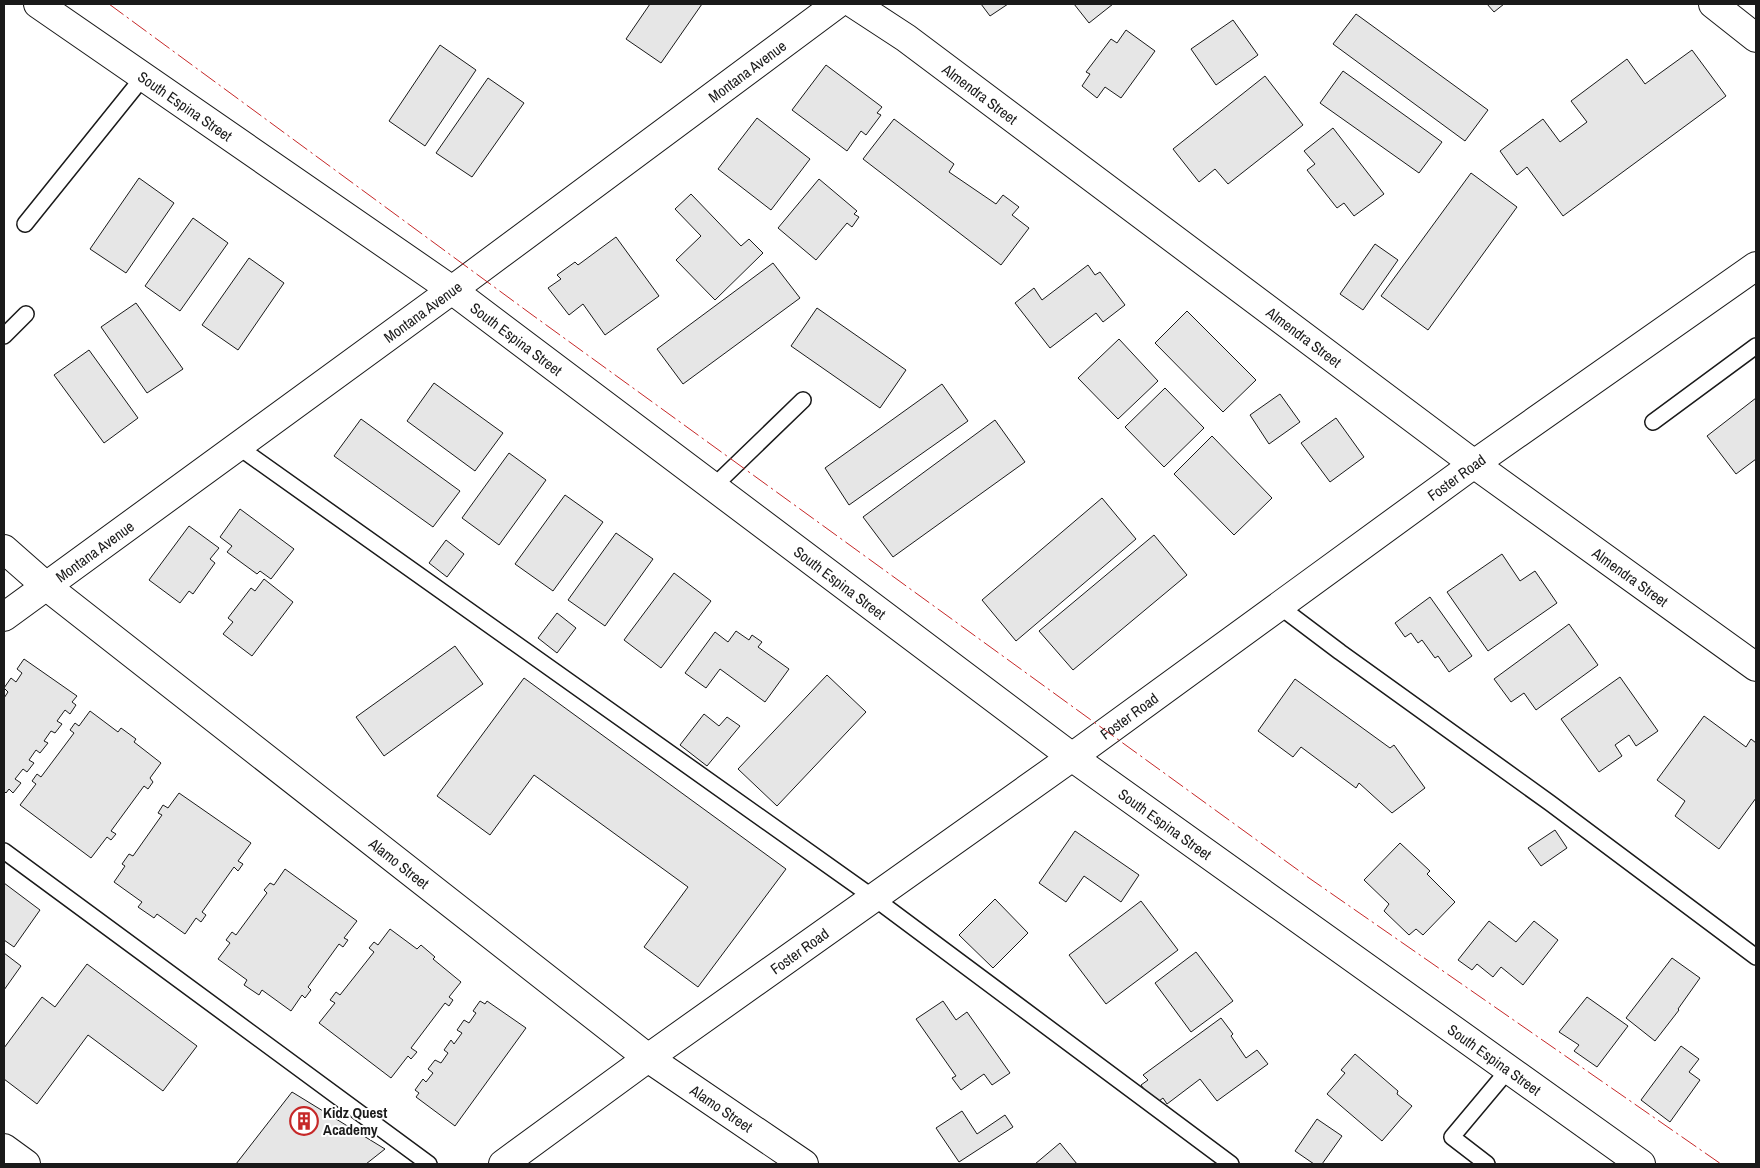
<svg xmlns="http://www.w3.org/2000/svg" width="1760" height="1168" viewBox="0 0 1760 1168" font-family="'Archivo Narrow',sans-serif">
<style>
.building{fill:#e6e6e6;stroke:#1a1a1a}
.lines{fill:none;stroke-linecap:round;stroke-linejoin:round}
.service-casing{stroke:#1a1a1a;stroke-width:18}
.minor-casing{stroke:#1a1a1a;stroke-width:30}
.tertiary-casing{stroke:#1a1a1a;stroke-width:30}
.service{stroke:#fff;stroke-width:15}
.minor{stroke:#fff;stroke-width:28}
.tertiary{stroke:#fff;stroke-width:28}
.power{stroke:#c62828;stroke-width:1;stroke-dasharray:18 4 2.5 4;stroke-linecap:butt}
.labels{text-anchor:middle;dominant-baseline:central;stroke-width:4;stroke-linejoin:round;paint-order:stroke}
.street-label{font-size:15px;fill:#1a1a1a;stroke:#fff}
.poi-label{font-size:15px;font-weight:bold;fill:#1a1a1a;stroke:#fff;text-anchor:start}
</style>
<rect width="100%" height="100%" fill="#fff"/>
<!-- building -->
<g class="building">
<polygon points="650,4 702,4 661,63 626,39"/>
<polygon points="981,4 1008,4 990,16"/>
<polygon points="1074,4 1113,4 1089,23"/>
<polygon points="1487,4 1504,4 1494,12"/>
<polygon points="1356,14 1488,110 1465,141 1333,44"/>
<polygon points="1233,20 1258,55 1216,85 1191,49"/>
<polygon points="1126,30 1155,51 1121,98 1105,87 1097,98 1082,86 1090,74 1086,72 1111,39 1117,43"/>
<polygon points="440,45 476,70 425,146 389,121"/>
<polygon points="1692,50 1726,96 1563,216 1527,167 1517,175 1500,151 1543,119 1560,142 1587,122 1571,101 1627,59 1645,84"/>
<polygon points="826,65 882,107 877,113 881,115 866,135 861,131 847,151 792,110"/>
<polygon points="1343,71 1442,142 1419,173 1320,103"/>
<polygon points="1265,76 1303,125 1228,184 1215,169 1199,182 1173,149"/>
<polygon points="488,78 524,103 472,177 436,153"/>
<polygon points="757,118 810,159 771,210 718,169"/>
<polygon points="894,119 954,164 949,172 996,204 1003,195 1019,207 1012,215 1029,228 1001,265 863,159"/>
<polygon points="1333,128 1384,194 1354,216 1344,203 1337,208 1307,170 1315,164 1304,151"/>
<polygon points="1471,173 1517,207 1428,330 1381,296"/>
<polygon points="139,178 174,203 126,273 90,249"/>
<polygon points="819,179 857,211 854,214 859,217 852,227 847,223 816,260 778,228"/>
<polygon points="691,194 741,246 749,239 763,253 715,300 676,260 701,236 675,209"/>
<polygon points="193,218 228,243 180,311 145,286"/>
<polygon points="616,237 659,296 605,335 583,304 569,315 548,288 561,279 557,275 575,262 578,265"/>
<polygon points="1375,244 1398,260 1363,310 1340,294"/>
<polygon points="249,258 284,283 238,350 202,325"/>
<polygon points="773,263 800,298 683,384 657,349"/>
<polygon points="1088,265 1095,275 1100,272 1125,305 1103,322 1096,313 1050,348 1015,303 1034,288 1042,300"/>
<polygon points="136,303 183,369 147,393 101,327"/>
<polygon points="817,308 906,370 880,408 791,346"/>
<polygon points="1187,311 1256,380 1223,412 1155,343"/>
<polygon points="1119,339 1158,381 1118,419 1078,378"/>
<polygon points="89,350 138,418 104,443 54,375"/>
<polygon points="434,383 503,433 475,471 407,421"/>
<polygon points="942,384 968,421 849,505 825,468"/>
<polygon points="1165,388 1204,428 1164,467 1125,427"/>
<polygon points="1280,394 1300,422 1269,444 1250,415"/>
<polygon points="1756,398 1756,459 1736,474 1707,436"/>
<polygon points="1336,418 1364,457 1330,482 1301,443"/>
<polygon points="361,419 460,491 433,527 334,456"/>
<polygon points="995,420 1025,462 893,557 863,517"/>
<polygon points="1212,436 1272,498 1234,535 1174,474"/>
<polygon points="509,453 546,480 499,545 462,518"/>
<polygon points="565,495 603,522 553,591 515,564"/>
<polygon points="1102,498 1136,539 1016,641 982,600"/>
<polygon points="240,509 294,549 271,579 260,571 257,574 227,552 232,546 220,537"/>
<polygon points="189,526 219,548 210,559 215,563 193,594 189,591 180,603 149,580"/>
<polygon points="616,533 653,559 605,626 568,600"/>
<polygon points="1154,535 1187,575 1073,670 1039,631"/>
<polygon points="446,540 464,554 447,577 429,563"/>
<polygon points="1502,554 1520,581 1535,571 1557,603 1488,651 1447,592"/>
<polygon points="674,573 711,601 661,668 624,640"/>
<polygon points="264,579 293,602 252,656 223,634 233,622 228,618 251,588 255,591"/>
<polygon points="1430,597 1472,656 1449,672 1438,656 1435,658 1422,640 1418,643 1411,633 1405,637 1395,623"/>
<polygon points="557,613 576,628 557,653 538,638"/>
<polygon points="1569,624 1598,665 1536,710 1524,693 1511,702 1494,679"/>
<polygon points="736,631 749,640 752,635 762,642 758,647 789,669 765,702 720,669 706,688 685,673 715,632 728,642"/>
<polygon points="455,646 483,684 384,756 356,717"/>
<polygon points="24,659 77,696 72,702 76,705 70,714 65,710 57,721 62,724 55,733 51,731 44,741 48,743 40,753 36,750 29,760 34,763 27,772 23,769 15,779 21,783 13,793 9,789 6,793 4,791 4,698 8,692 4,688 11,678 16,682 22,673 17,669"/>
<polygon points="827,675 866,712 777,806 738,769"/>
<polygon points="1620,677 1658,731 1636,746 1629,735 1615,745 1622,756 1599,772 1561,719"/>
<polygon points="524,678 786,869 698,987 644,947 688,887 534,775 490,835 437,796"/>
<polygon points="1295,679 1390,748 1394,745 1425,788 1392,813 1359,783 1356,788 1301,747 1293,757 1258,731"/>
<polygon points="90,711 118,732 121,728 136,739 134,742 161,763 150,778 153,782 148,789 144,786 111,831 116,834 111,840 107,837 91,858 20,805 36,784 32,781 37,774 41,777 74,733 70,730 75,723 79,726"/>
<polygon points="704,714 719,726 727,717 740,726 707,766 680,745"/>
<polygon points="1704,716 1746,747 1751,739 1756,743 1756,798 1719,849 1675,816 1685,801 1657,780"/>
<polygon points="179,793 251,843 238,861 243,864 238,871 234,867 202,912 206,915 201,922 196,918 185,934 157,914 154,918 138,907 142,902 114,882 125,866 122,864 129,854 133,856 162,815 158,813 163,805 168,808"/>
<polygon points="1555,830 1567,848 1541,866 1528,848"/>
<polygon points="1075,831 1139,875 1121,902 1084,876 1066,902 1039,883"/>
<polygon points="1400,843 1430,871 1427,874 1455,902 1423,935 1416,929 1409,935 1384,911 1389,904 1364,880"/>
<polygon points="285,869 357,921 344,938 348,940 343,947 339,944 308,987 311,990 305,998 302,995 291,1011 262,990 259,995 244,985 247,980 218,959 230,943 226,940 232,932 236,935 267,893 264,890 270,883 274,885"/>
<polygon points="4,883 40,910 14,947 4,940"/>
<polygon points="995,899 1028,933 993,968 959,935"/>
<polygon points="1141,901 1178,950 1106,1004 1069,955"/>
<polygon points="1489,921 1516,942 1534,921 1558,940 1523,985 1501,967 1493,977 1477,964 1472,970 1458,960"/>
<polygon points="390,929 417,949 421,945 435,957 433,959 461,982 449,997 453,1000 449,1006 445,1003 411,1048 417,1052 411,1059 408,1056 391,1078 319,1023 335,1003 330,1000 336,992 340,995 374,952 369,948 374,942 378,945"/>
<polygon points="1196,952 1233,1001 1191,1032 1155,983"/>
<polygon points="4,953 21,966 4,990"/>
<polygon points="1672,958 1700,978 1678,1009 1679,1010 1655,1041 1626,1018"/>
<polygon points="87,964 197,1046 163,1091 88,1035 37,1104 4,1079 4,1048 42,997 55,1007"/>
<polygon points="1587,997 1628,1026 1597,1067 1574,1051 1579,1045 1559,1032"/>
<polygon points="480,1001 485,1004 487,1001 526,1028 455,1126 416,1097 419,1093 415,1090 423,1079 426,1082 433,1073 428,1069 435,1060 441,1063 448,1053 444,1050 451,1040 454,1044 462,1033 457,1030 464,1020 469,1023 476,1013 473,1011"/>
<polygon points="943,1001 956,1020 967,1012 1010,1073 992,1085 984,1074 961,1090 952,1078 956,1076 916,1019"/>
<polygon points="1221,1018 1233,1034 1231,1036 1246,1058 1257,1050 1268,1064 1217,1101 1200,1079 1167,1104 1163,1098 1155,1104 1141,1085 1148,1080 1143,1075"/>
<polygon points="1681,1046 1699,1059 1689,1072 1700,1080 1670,1122 1641,1100"/>
<polygon points="1355,1054 1398,1091 1397,1094 1412,1106 1382,1141 1327,1094 1345,1073 1341,1070"/>
<polygon points="292,1092 385,1149 366,1164 236,1164"/>
<polygon points="962,1111 977,1134 1005,1115 1013,1127 959,1162 936,1128"/>
<polygon points="1317,1119 1342,1136 1322,1164 1314,1164 1295,1151"/>
<polygon points="1060,1143 1077,1164 1035,1164"/>
</g>
<g class="lines">
<defs>
<g id="service">
<polyline points="25,224 144,76"/>
<polyline points="4,336 26,314"/>
<polyline points="1653,422 1756,346"/>
<polyline points="237,446 874,898 1231,1164"/>
<polyline points="713,487 803,400"/>
<polyline points="1279,606 1340,652 1550,803 1756,957"/>
<polyline points="4,851 429,1164"/>
<polyline points="1487,1164 1452,1137 1509,1069"/>
</g>
<g id="minor">
<path id="s1" d="M854 4 906 38 1474 464 1756 667"/>
<polyline points="1713,4 1756,38"/>
<path id="s2" d="M4 549 46 586 648 1058 804 1164"/>
<path id="s3" d="M4 617 452 290 837 4"/>
<polyline points="4,1148 26,1164"/>
<path id="s4" d="M503 1164 648 1058 1072 757 1474 464 1756 266"/>
</g>
<g id="tertiary">
<path id="s5" d="M38 4 452 290 1072 757 1641 1164"/>
</g>
</defs>
<!-- service casing -->
<use href="#service" class="service-casing"/>
<!-- minor casing -->
<use href="#minor" class="minor-casing"/>
<!-- tertiary casing -->
<use href="#tertiary" class="tertiary-casing"/>
<!-- service -->
<use href="#service" class="service"/>
<!-- minor -->
<use href="#minor" class="minor"/>
<!-- tertiary -->
<use href="#tertiary" class="tertiary"/>
<!-- power -->
<polyline class="power" points="109,4 531,314 1309,878 1721,1164"/>
</g>
<!-- icons -->
<defs>
<symbol id="building-ring" viewBox="-11 -11 22 22"><circle r="9.5" fill="#fff" stroke="#c62828" stroke-width="1.5"/><path d="M-4-6H4V6H1V3H-1V6H-4ZM-2.5-4.3h1.7v1.8h-1.7ZM.8-4.3h1.7v1.8H.8ZM-2.5-1h1.7V.8h-1.7ZM.8-1h1.7V.8H.8Z" fill="#c62828"/></symbol>
</defs>
<g fill-rule="evenodd">
<use href="#building-ring" x="288" y="1105" width="32" height="32"/>
</g>
<g class="labels">
<!-- street labels -->
<g class="street-label">
<text stroke="none"><textPath href="#s3" startOffset="922">Montana Avenue</textPath></text>
<text stroke="none"><textPath href="#s1" startOffset="155">Almendra Street</textPath></text>
<text stroke="none"><textPath href="#s5" startOffset="179">South Espina Street</textPath></text>
<text stroke="none"><textPath href="#s3" startOffset="518">Montana Avenue</textPath></text>
<text stroke="none"><textPath href="#s1" startOffset="560">Almendra Street</textPath></text>
<text stroke="none"><textPath href="#s5" startOffset="584">South Espina Street</textPath></text>
<text stroke="none"><textPath href="#s4" startOffset="1175">Foster Road</textPath></text>
<text stroke="none"><textPath href="#s3" startOffset="112">Montana Avenue</textPath></text>
<text stroke="none"><textPath href="#s1" startOffset="965">Almendra Street</textPath></text>
<text stroke="none"><textPath href="#s5" startOffset="989">South Espina Street</textPath></text>
<text stroke="none"><textPath href="#s4" startOffset="770">Foster Road</textPath></text>
<text stroke="none"><textPath href="#s5" startOffset="1394">South Espina Street</textPath></text>
<text stroke="none"><textPath href="#s2" startOffset="505">Alamo Street</textPath></text>
<text stroke="none"><textPath href="#s4" startOffset="365">Foster Road</textPath></text>
<text stroke="none"><textPath href="#s5" startOffset="1799">South Espina Street</textPath></text>
<text stroke="none"><textPath href="#s2" startOffset="910">Alamo Street</textPath></text>
</g>
<!-- poi labels -->
<g class="poi-label">
<text x="323" y="1112">Kidz Quest<tspan x="323" dy="17">Academy</tspan></text>
</g>
</g>
<!-- border -->
<rect width="1760" height="1168" fill="none" stroke="#1a1a1a" stroke-width="10"/>
</svg>
